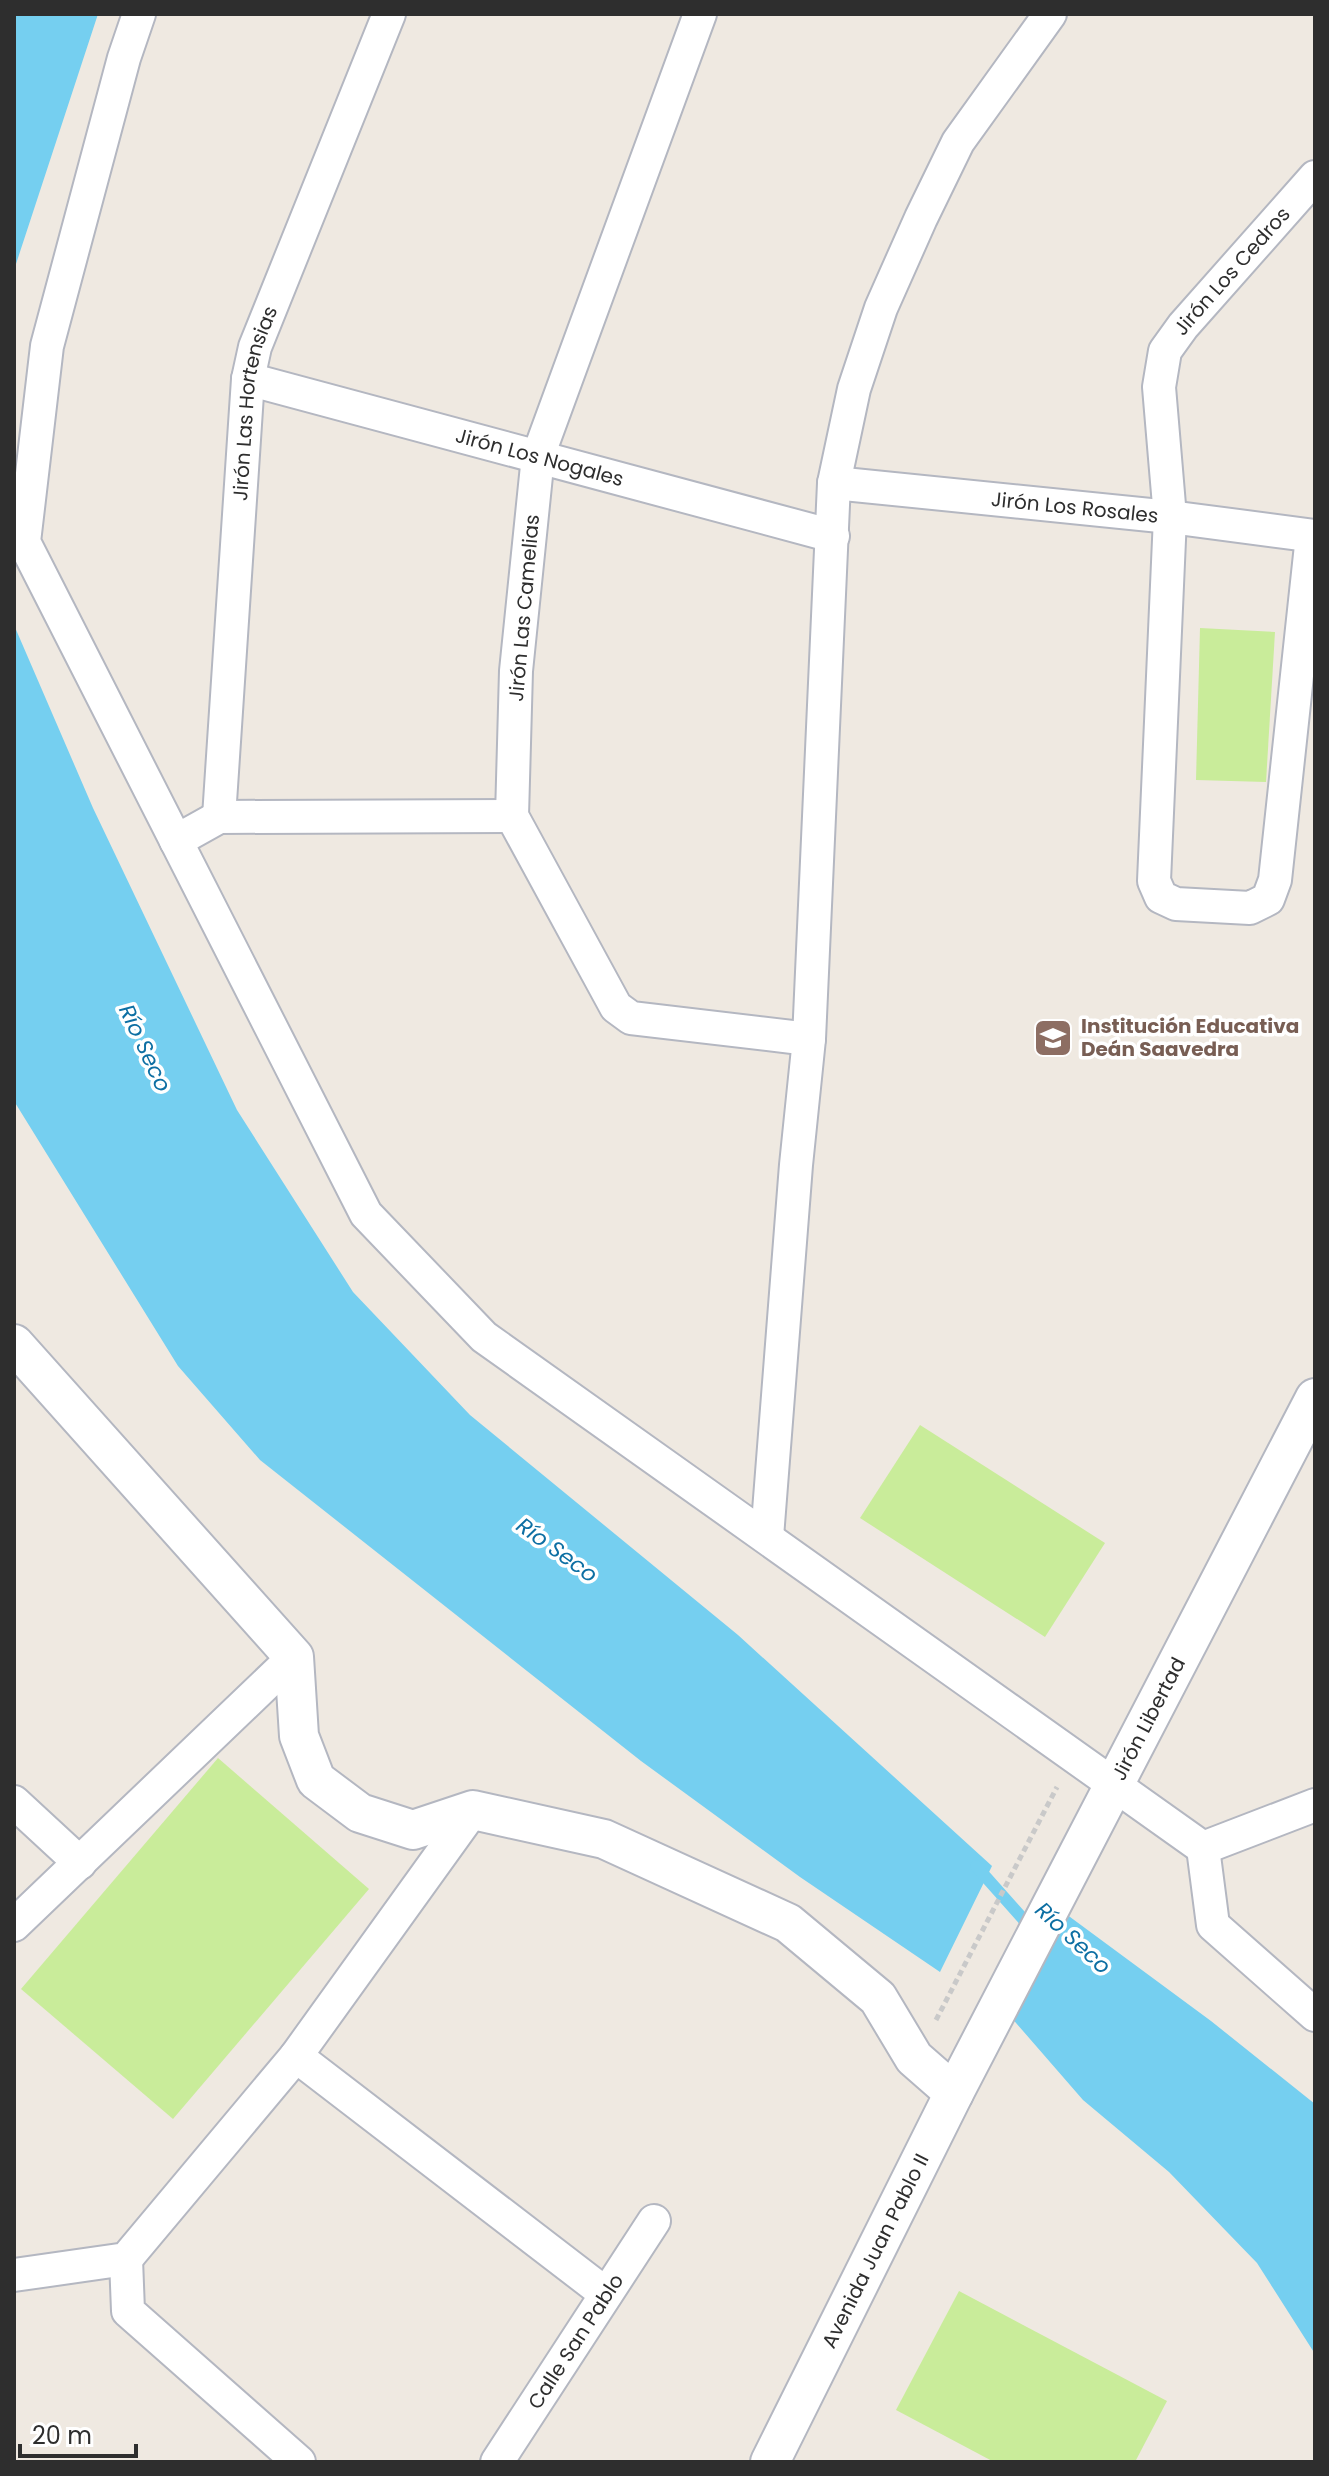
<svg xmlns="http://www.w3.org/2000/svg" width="1329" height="2476" viewBox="0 0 1329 2476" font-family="Poppins,sans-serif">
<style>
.pitch{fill:#c9ec9a}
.water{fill:#75cff0}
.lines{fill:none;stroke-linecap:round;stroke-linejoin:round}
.stream{stroke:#75cff0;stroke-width:12}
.minor-casing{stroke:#b4b7c1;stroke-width:36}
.tertiary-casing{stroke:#b4b7c1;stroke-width:42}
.path{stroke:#c9c9c9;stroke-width:5;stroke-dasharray:6 4;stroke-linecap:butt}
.minor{stroke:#fff;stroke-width:32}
.tertiary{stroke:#fff;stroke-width:38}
.labels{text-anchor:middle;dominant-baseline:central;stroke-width:7;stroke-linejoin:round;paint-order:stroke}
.street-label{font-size:20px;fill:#2e2e2e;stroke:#fff}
.education-label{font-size:20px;font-weight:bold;fill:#785e54;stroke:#fff;text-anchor:start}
.water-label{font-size:22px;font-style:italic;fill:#0d6fa3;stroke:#fff}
</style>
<rect width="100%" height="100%" fill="#efe9e1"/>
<!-- pitch -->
<g class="pitch">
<polygon points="1200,628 1275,632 1266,782 1196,780"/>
<polygon points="920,1425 1105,1543 1045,1637 860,1518"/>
<polygon points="218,1758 369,1889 173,2119 21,1989"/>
<polygon points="959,2291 1167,2401 1135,2462 994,2462 896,2410"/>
</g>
<!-- water -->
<g class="water">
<polygon points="14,14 98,14 16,264 14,282"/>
<polygon points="14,625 93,808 237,1110 353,1292 470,1415 738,1635 992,1866 940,1972 800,1877 641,1761 260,1460 178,1366 14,1101"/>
<polygon points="1066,1914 1211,2021 1315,2104 1315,2354 1257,2263 1169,2172 1083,2100 1010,2016"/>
</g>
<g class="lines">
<!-- stream -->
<polyline class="stream" points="976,1866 1033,1930"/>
<defs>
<g id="minor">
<polyline points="139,14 124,58 47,346 24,542 366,1214 484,1337 1203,1848 1315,1805"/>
<polyline points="700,14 538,456 516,671 512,816 616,1007 631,1018 809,1039"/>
<path id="s1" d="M248 379 833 536"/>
<path id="s2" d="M834 483 1170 517 1315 536"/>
<path id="s3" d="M1312 536 1275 880 1268 899 1250 908 1176 904 1161 897 1154 881 1170 517 1159 387 1165 351 1183 326 1315 177"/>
<path id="s4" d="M219 817 248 379 255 347 389 14"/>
<polyline points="176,841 219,817 512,816"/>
<polyline points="767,1537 796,1165 809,1039 834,483 854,389 881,308 921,218 958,142 1050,14"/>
<polyline points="14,1802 80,1863"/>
<polyline points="1203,1848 1213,1925 1315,2015"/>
<polyline points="14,1925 294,1657"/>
<polyline points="296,2056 606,2294"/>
<polyline points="126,2259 128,2311 299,2462"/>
<polyline points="14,2275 126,2259 296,2056 473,1810"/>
<path id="s5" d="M497 2462 654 2221"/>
</g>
<g id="tertiary">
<polyline points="14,1344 294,1657 299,1736 316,1780 360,1813 413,1830 473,1810 604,1839 788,1923 878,1998 914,2058 954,2093"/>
<path id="s6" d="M770 2462 954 2093 1315 1398"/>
</g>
</defs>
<!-- minor casing -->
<use href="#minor" class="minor-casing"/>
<!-- tertiary casing -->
<use href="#tertiary" class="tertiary-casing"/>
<!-- path -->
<polyline class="path" points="936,2020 1057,1787"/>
<!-- minor -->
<use href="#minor" class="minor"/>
<!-- tertiary -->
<use href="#tertiary" class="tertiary"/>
</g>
<!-- icons -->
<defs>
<symbol id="school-square" viewBox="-11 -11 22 22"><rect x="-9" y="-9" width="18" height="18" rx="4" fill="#8d6e63" stroke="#fff"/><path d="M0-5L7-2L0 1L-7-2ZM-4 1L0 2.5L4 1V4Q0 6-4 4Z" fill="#fff"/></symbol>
</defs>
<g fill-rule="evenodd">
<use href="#school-square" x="1031" y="1016" width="44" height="44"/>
</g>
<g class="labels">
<!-- street labels -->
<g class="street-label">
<text stroke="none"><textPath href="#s3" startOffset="1130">Jirón Los Cedros</textPath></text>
<text stroke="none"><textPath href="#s4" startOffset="416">Jirón Las Hortensias</textPath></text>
<text stroke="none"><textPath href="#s1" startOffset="302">Jirón Los Nogales</textPath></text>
<text stroke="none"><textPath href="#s2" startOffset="242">Jirón Los Rosales</textPath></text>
<text transform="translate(524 608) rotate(-85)">Jirón Las Camelias</text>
<text stroke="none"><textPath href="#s6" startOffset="834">Jirón Libertad</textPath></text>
<text stroke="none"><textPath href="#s6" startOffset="236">Avenida Juan Pablo II</textPath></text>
<text stroke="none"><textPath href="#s5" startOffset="144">Calle San Pablo</textPath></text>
</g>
<!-- education labels -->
<g class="education-label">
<text x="1081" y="1026">Institución Educativa<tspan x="1081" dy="23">Deán Saavedra</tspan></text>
</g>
<!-- water labels -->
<g class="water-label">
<text transform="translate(145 1048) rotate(65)">Río Seco</text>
<text transform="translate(557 1550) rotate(36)">Río Seco</text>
<text transform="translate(1073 1938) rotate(43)">Río Seco</text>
</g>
</g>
<!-- border -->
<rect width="1329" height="2476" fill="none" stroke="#2e2e2e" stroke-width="32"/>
<!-- scale -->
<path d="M20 2444v12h116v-12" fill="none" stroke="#2e2e2e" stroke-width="4"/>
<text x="32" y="2444" font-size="24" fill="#2e2e2e" stroke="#ffffff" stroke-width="6" paint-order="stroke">20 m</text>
</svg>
